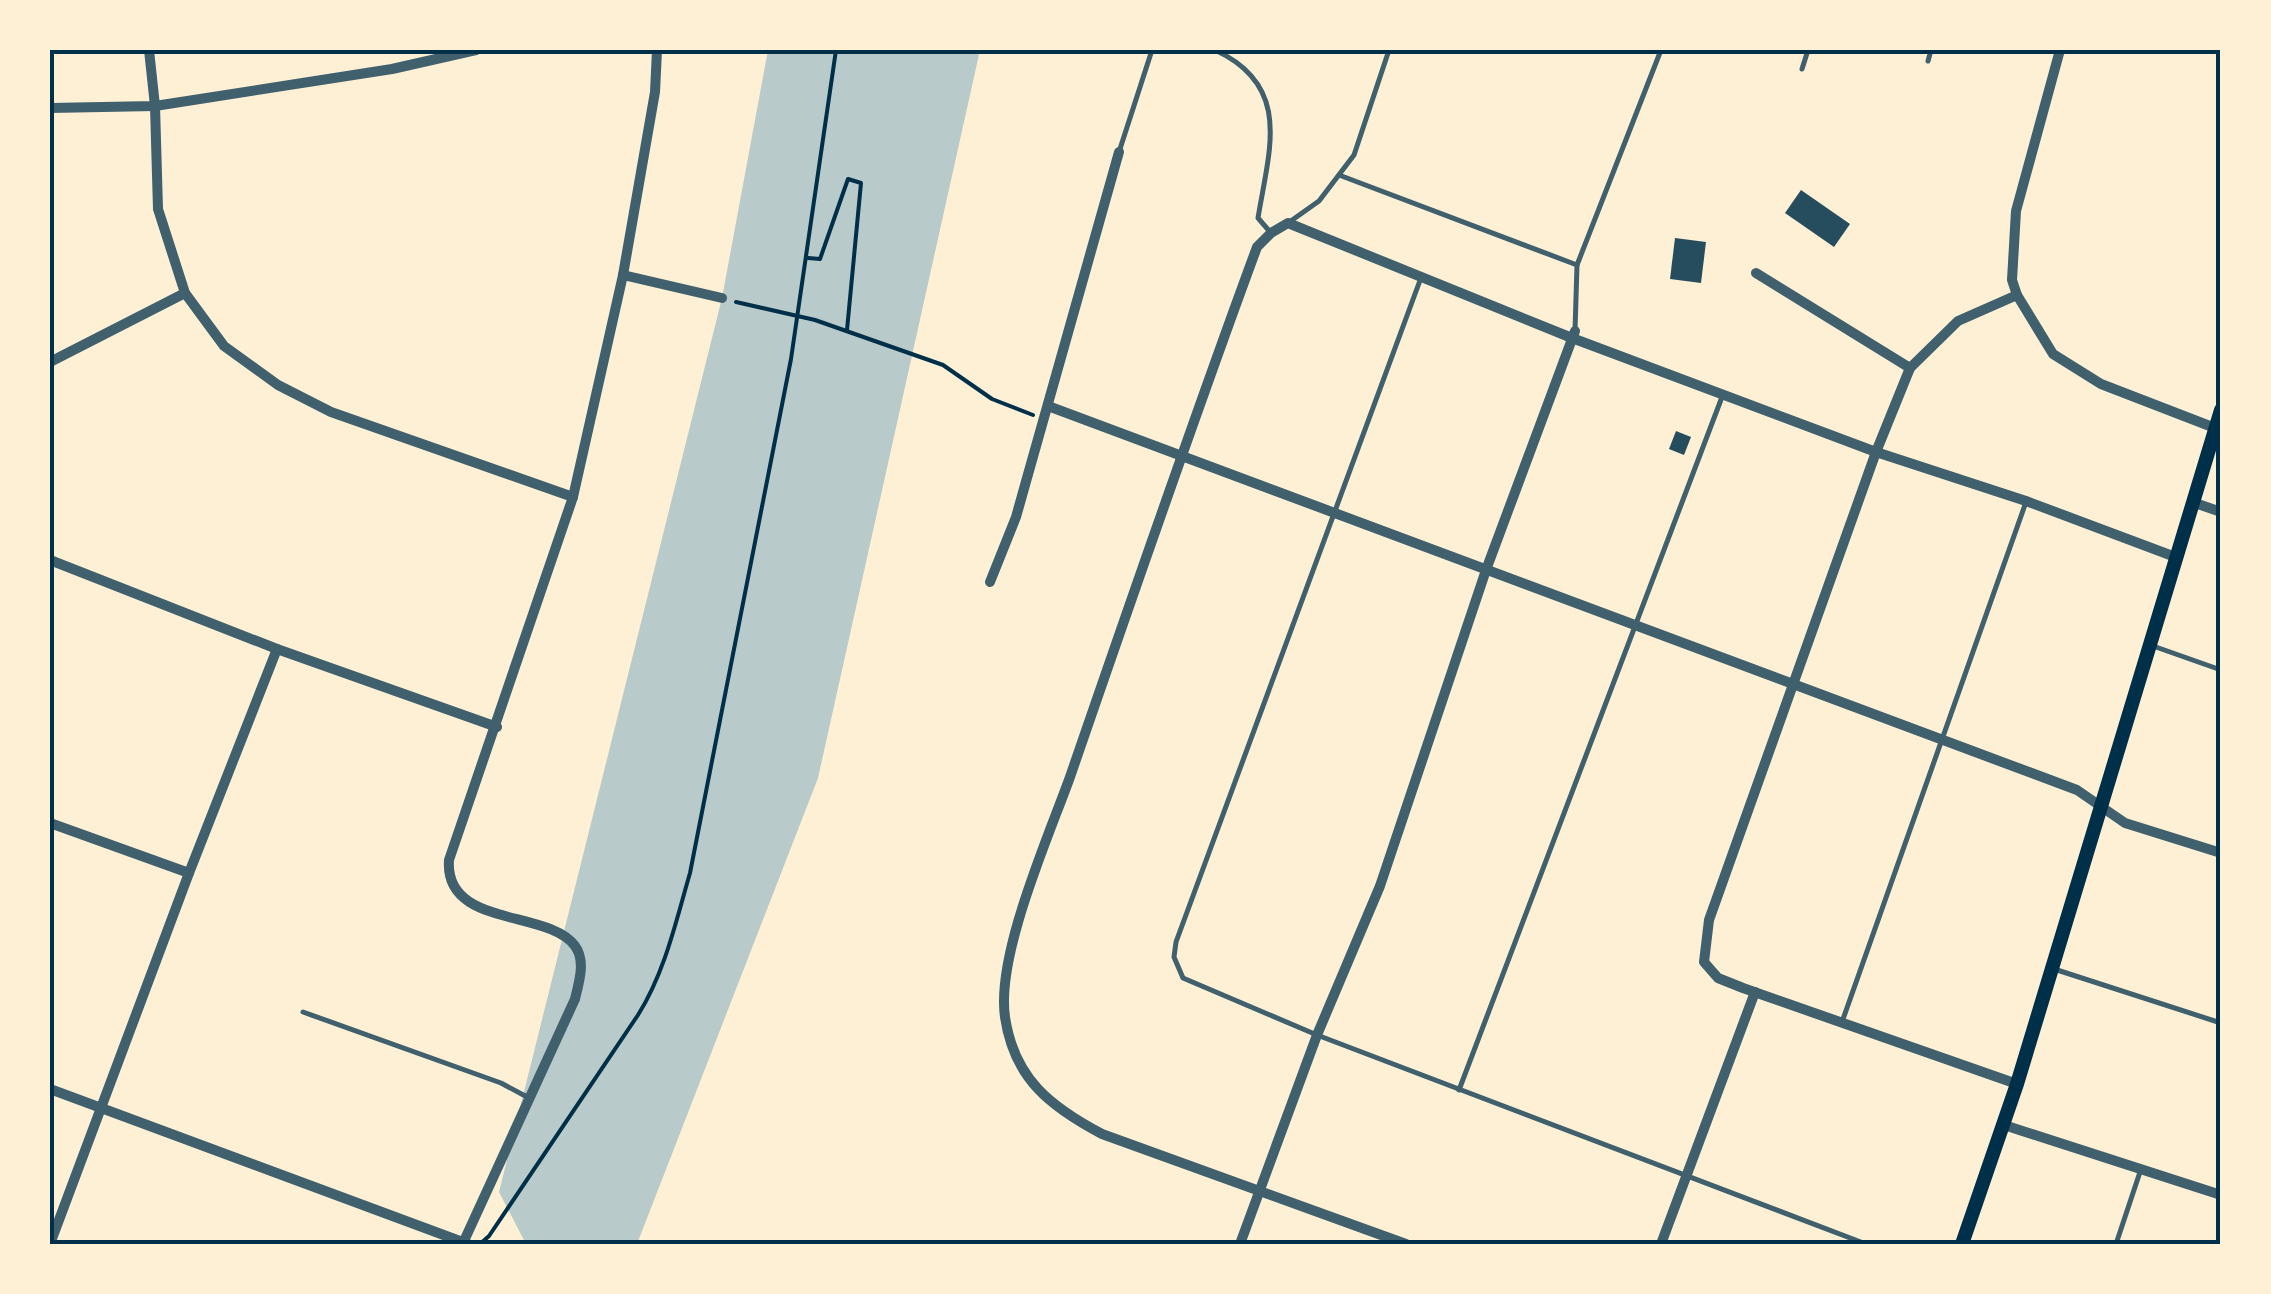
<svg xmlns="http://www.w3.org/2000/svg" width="2271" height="1294" viewBox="0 0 2271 1294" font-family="Quicksand,sans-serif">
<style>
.green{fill:#b9caca}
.building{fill:#264d5e}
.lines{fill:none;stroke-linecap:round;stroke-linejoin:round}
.path{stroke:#003049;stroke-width:4}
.service{stroke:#3f606c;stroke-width:5}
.minor{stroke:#3f606c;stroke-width:10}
.secondary{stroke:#003049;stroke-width:14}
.neatline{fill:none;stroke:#003049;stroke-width:4}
</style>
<rect width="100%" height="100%" fill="#fdf0d5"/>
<!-- green -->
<polygon class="green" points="768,50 980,50 818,778 637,1244 526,1244 499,1192 722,298"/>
<!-- building -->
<g class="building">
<polygon points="1801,190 1850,224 1834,247 1785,213"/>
<polygon points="1675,238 1706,242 1701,283 1670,279"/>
<polygon points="1676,431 1691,437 1684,455 1669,449"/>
</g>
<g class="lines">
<!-- path -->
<g class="path">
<polyline points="808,258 820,259 848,179 861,183 847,330"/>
<polyline points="736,302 815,320 943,365 992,399 1033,415"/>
<path d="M480 1244 489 1236 638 1015C665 972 676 921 690 873L791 359 836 50"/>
</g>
<!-- service -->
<g class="service">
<path d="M1215 50C1293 86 1269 150 1258 218L1271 233"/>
<polyline points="1928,61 1931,50"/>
<polyline points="1802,69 1808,50"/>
<polyline points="1119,152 1152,50"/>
<polyline points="1339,175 1577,265"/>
<polyline points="1288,223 1319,201 1354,155 1389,50"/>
<polyline points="1422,275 1176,942 1174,957 1183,978 1317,1035 1866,1244"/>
<polyline points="1575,331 1577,265 1661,50"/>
<polyline points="2153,646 2221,670"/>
<polyline points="2054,969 2221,1023"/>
<polyline points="303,1012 501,1083 529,1098"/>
<polyline points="1842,1022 2026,502"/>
<polyline points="1459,1090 1722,397"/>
<polyline points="2116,1244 2141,1169"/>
</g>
<!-- minor -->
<g class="minor">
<polyline points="149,50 155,106 158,209 185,293 224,346 278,385 331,412 573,497"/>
<polyline points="2060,50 2016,211 2012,280 2017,295 2053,354 2101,384 2215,428"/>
<polyline points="50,108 155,106 392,69 476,50"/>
<polyline points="1756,273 1910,368"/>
<polyline points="623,275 722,298"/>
<polyline points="50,362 185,293"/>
<polyline points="1048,406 2077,790 2125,823 2221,853"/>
<polyline points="2195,503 2221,512"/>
<polyline points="50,560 277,649 497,727"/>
<polyline points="990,582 1016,517 1119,152"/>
<polyline points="50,823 189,873"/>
<polyline points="2017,1084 1743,988 1718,978 1704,962 1709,920 1876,452 1910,368 1958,321 2017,295"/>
<polyline points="50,1089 468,1244"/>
<polyline points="2004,1125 2221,1195"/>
<path d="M464 1241 575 999C579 982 586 961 575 946 548 909 444 928 449 860L573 497 623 275 655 92 657 50"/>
<polyline points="50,1244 189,873 277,649"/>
<polyline points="1240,1244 1317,1035 1380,886 1486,570 1575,331"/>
<path d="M1406 1244 1102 1134C1051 1107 1014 1079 1005 1017 996 955 1048 838 1070 777 1131 600 1192 423 1257 247L1271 233 1288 223 1572 338 1876 452 2026 501 2178 558"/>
<polyline points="1661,1244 1755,992"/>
</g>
<!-- secondary -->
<polyline class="secondary" points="1962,1244 2017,1084 2221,410"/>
</g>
<!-- border -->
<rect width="2271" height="1294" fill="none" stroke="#fdf0d5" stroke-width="105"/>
<rect x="52" y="52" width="2166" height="1190" class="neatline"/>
</svg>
